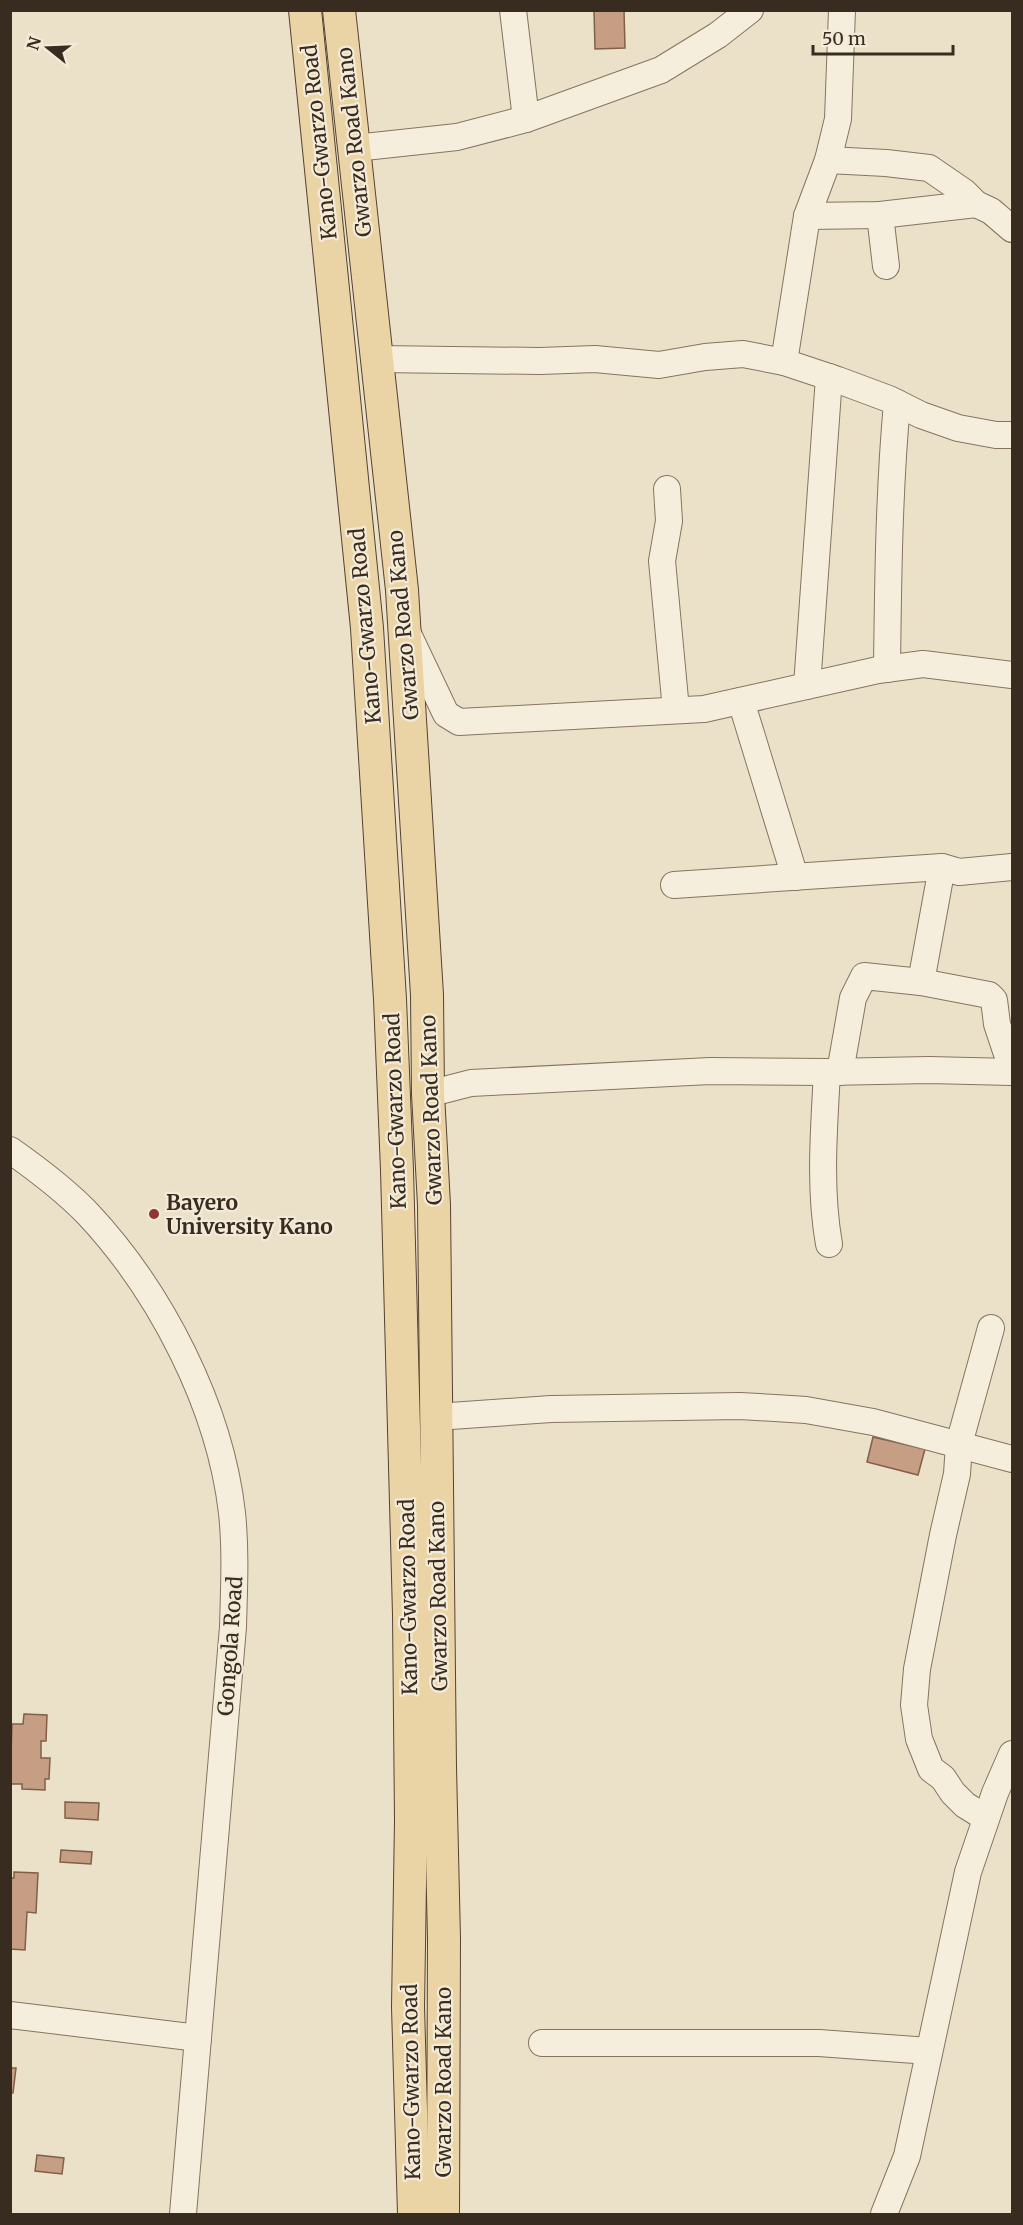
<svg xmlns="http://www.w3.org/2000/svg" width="1023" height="2225" viewBox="0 0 1023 2225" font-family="Merriweather,serif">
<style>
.building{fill:#c59e83;stroke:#835f47;stroke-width:1.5}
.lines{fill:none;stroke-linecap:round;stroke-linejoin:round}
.minor-casing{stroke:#86745f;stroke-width:28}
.major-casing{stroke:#544233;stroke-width:34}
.minor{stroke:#f6eedc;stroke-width:26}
.major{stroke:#ead4a5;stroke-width:32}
.poi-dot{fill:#8f3536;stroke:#f3ebd8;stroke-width:2}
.labels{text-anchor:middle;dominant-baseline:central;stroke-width:4.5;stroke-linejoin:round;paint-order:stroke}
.street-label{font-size:21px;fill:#382c21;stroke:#f3ebd8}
.poi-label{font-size:21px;font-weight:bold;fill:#382c21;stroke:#f3ebd8;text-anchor:start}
</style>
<rect width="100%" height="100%" fill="#ebe1c9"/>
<!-- building -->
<g class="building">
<polygon points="594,10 624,10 625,48 595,49"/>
<polygon points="873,1437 925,1449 918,1475 867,1462"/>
<polygon points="24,1714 47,1715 46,1741 41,1741 41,1758 50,1758 49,1779 45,1779 45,1790 22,1789 22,1784 10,1784 12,1724 23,1724"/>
<polygon points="65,1802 99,1803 98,1820 65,1818"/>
<polygon points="61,1850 92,1852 91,1864 60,1862"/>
<polygon points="14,1872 38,1873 36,1913 27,1912 25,1950 10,1949 10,1878 14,1878"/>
<polygon points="10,2068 16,2068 13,2093 10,2093"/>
<polygon points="37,2155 64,2158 62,2174 35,2171"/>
</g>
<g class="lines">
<defs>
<g id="minor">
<polyline points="513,10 526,119"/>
<polyline points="355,148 457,137 526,119 661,70 718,35 750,10"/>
<polyline points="828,160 886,163 929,168 964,192 976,204 991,211 1012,229"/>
<polyline points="880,215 886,266"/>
<polyline points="807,216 880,215 976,204"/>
<polyline points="377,359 540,361 595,359 659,365 705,357 743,354 784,362 838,380 889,399 921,415 958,428 996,435 1012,435"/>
<polyline points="784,362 807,216 828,160 838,119 842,10"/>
<polyline points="667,489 669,521 662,561 676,710"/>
<polyline points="408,634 446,714 459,722 704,709 878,670 923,664 1012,675"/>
<path d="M887 669C888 580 889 491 897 403"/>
<polyline points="807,686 829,377"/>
<polyline points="741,701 795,877"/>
<polyline points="674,885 942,867 959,872 1012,867"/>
<polyline points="921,982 942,867"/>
<path d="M827 1072C824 1129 819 1188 829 1244"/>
<polyline points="840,1072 853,998 864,976 921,982 989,995 994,1000 997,1024 1012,1069"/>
<polyline points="428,1094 471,1083 710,1071 827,1072 929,1070 1012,1072"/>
<path d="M10 1150C37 1169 65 1190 88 1214 161 1292 220 1407 232 1513 236 1551 234 1589 233 1627L183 2214"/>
<polyline points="436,1417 551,1409 740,1406 775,1408 806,1410 873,1422 1012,1459"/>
<polyline points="986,1818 965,1805 953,1793 943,1778 931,1769 919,1739 914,1705 917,1669 943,1535 957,1474 959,1444 991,1328"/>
<polyline points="10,2015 198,2038"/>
<polyline points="542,2043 819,2043 929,2051"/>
<polyline points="884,2214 907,2156 968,1872 995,1793 1012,1754"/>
</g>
<g id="major">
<polyline points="305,10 367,628 390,999 397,1170 409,1614 411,1820 408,2007 414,2214"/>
<polyline points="339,10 402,590 427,995 428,1094 434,1205 440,1767 444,1939 443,2214"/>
</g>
</defs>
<!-- minor casing -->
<use href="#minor" class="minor-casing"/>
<!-- major casing -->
<use href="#major" class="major-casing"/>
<!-- minor -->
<use href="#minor" class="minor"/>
<!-- major -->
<use href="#major" class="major"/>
</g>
<!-- markers -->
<circle class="poi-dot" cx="154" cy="1214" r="6"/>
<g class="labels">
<!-- street labels -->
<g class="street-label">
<text transform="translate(319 142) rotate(-96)">Kano-Gwarzo Road</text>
<text transform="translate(354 142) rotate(-96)">Gwarzo Road Kano</text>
<text transform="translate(403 625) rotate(-95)">Gwarzo Road Kano</text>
<text transform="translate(365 626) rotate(-95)">Kano-Gwarzo Road</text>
<text transform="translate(431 1110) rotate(-92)">Gwarzo Road Kano</text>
<text transform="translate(395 1111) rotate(-92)">Kano-Gwarzo Road</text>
<text transform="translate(438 1596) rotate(-91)">Gwarzo Road Kano</text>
<text transform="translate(408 1597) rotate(-91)">Kano-Gwarzo Road</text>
<text transform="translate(230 1646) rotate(-86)">Gongola Road</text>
<text transform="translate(411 2082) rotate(-91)">Kano-Gwarzo Road</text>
<text transform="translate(443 2082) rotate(-90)">Gwarzo Road Kano</text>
</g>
<!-- poi labels -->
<g class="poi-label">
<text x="166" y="1202">Bayero<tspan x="166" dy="24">University Kano</tspan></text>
</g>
</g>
<!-- border -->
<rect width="1023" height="2225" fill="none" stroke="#382c21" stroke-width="24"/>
<!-- north arrow -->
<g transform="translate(48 48) rotate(288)" stroke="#f3ebd8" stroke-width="4.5" paint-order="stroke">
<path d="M0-4.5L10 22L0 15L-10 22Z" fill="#382c21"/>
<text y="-9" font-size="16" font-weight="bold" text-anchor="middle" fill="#382c21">N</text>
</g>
<!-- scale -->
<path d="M813 45v9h140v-9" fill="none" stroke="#382c21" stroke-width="3"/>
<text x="822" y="45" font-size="18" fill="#382c21" stroke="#f3ebd8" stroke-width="4.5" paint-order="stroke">50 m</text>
</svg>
